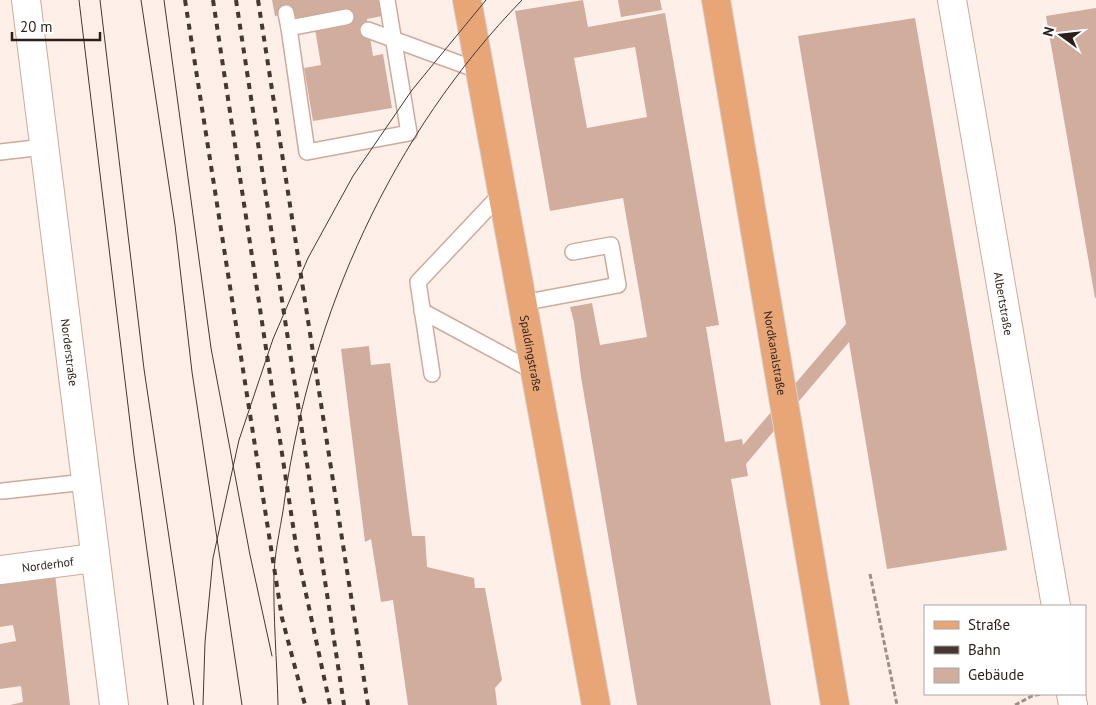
<svg xmlns="http://www.w3.org/2000/svg" width="1096" height="705" viewBox="0 0 1096 705" font-family="'PT Sans',sans-serif">
<style>
.building{fill:#d1ad9e;fill-rule:evenodd}
.lines{fill:none;stroke-linecap:round;stroke-linejoin:round}
.lane-casing{stroke:#ceaa9b;stroke-width:18}
.street-casing{stroke:#ceaa9b;stroke-width:30}
.primary-casing{stroke:#d5d2d1;stroke-width:30}
.path{stroke:#9e8f89;stroke-width:3;stroke-dasharray:5 2.5;stroke-linecap:butt}
.lane{stroke:#fff;stroke-width:15}
.street{stroke:#fff;stroke-width:28}
.primary{stroke:#e8a676;stroke-width:28}
.tram{stroke:#453731;stroke-width:1}
.rail{stroke:#453731;stroke-width:4;stroke-dasharray:6 6;stroke-linecap:butt}
.labels{text-anchor:middle;dominant-baseline:central;stroke-width:4;stroke-linejoin:round;paint-order:stroke}
.street-label{font-size:12px;fill:#2c1e18;stroke:#fff}
</style>
<rect width="100%" height="100%" fill="#ffefe9"/>
<!-- building -->
<g class="building">
<polygon points="272,0 379,0 382,16 367,19 373,56 383,54 392,108 313,121 304,68 321,65 315,29 289,34 286,14 275,16"/>
<path d="M583 0 588 27 665 13 719 325 706 327 725 442 742 439 743 445 846 324 798 36 915 18 1007 550 887 569 849 342 746 464 748 476 731 479 771 705H637L581 377 574 322 570 307 592 303 600 345 647 337 623 198 550 211 515 11ZM635 47 647 117 587 128 574 58Z"/>
<polygon points="618,0 660,0 662,10 621,17"/>
<polygon points="1096,8 1096,298 1095,298 1046,16"/>
<polygon points="369,346 371,365 390,363 412,536 425,536 427,567 474,578 475,588 485,588 502,680 495,688 497,705 408,705 393,600 381,602 371,539 365,542 341,349"/>
<polygon points="55,574 70,705 10,705 23,702 21,686 0,689 0,644 16,641 13,625 0,627 0,581"/>
</g>
<g class="lines">
<defs>
<g id="lane">
<polyline points="286,13 289,28 346,17"/>
<polyline points="289,28 307,152 409,133 387,0"/>
<polyline points="368,30 480,71"/>
<polyline points="0,152 44,147"/>
<polyline points="522,303 618,285 611,245 573,252"/>
<polyline points="422,311 535,372"/>
<polyline points="432,374 418,282 502,193"/>
<polyline points="3,491 85,482"/>
</g>
<g id="street">
<path id="s1" d="M26 0 114 705"/>
<path id="s2" d="M952 0 1056 606"/>
<path id="s3" d="M0 570 94 558"/>
<polyline points="1071,694 1073,705"/>
</g>
<g id="primary">
<path id="s4" d="M467 0 596 705"/>
<path id="s5" d="M716 0 835 705"/>
</g>
</defs>
<!-- lane casing -->
<use href="#lane" class="lane-casing"/>
<!-- street casing -->
<use href="#street" class="street-casing"/>
<!-- primary casing -->
<use href="#primary" class="primary-casing"/>
<!-- path -->
<g class="path">
<polyline points="870,574 897,705"/>
<polyline points="1015,705 1032,696 1042,694"/>
</g>
<!-- lane -->
<use href="#lane" class="lane"/>
<!-- street -->
<use href="#street" class="street"/>
<!-- primary -->
<use href="#primary" class="primary"/>
<!-- tram -->
<g class="tram">
<polyline points="79,0 134,455 168,705"/>
<polyline points="100,0 144,369 194,705"/>
<polyline points="141,0 175,225 192,372 242,705"/>
<polyline points="164,0 211,348 250,555 272,656"/>
<polyline points="203,705 205,642 213,558 239,440 273,339 308,258 353,176 412,90 486,0"/>
<path d="M278 705C277 661 273 617 274 574 275 548 282 522 285 497 312 312 391 135 522 0"/>
</g>
<!-- rail -->
<g class="rail">
<polyline points="185,0 282,618 305,705"/>
<polyline points="213,0 297,552 330,705"/>
<polyline points="236,0 344,705"/>
<polyline points="258,0 368,705"/>
</g>
</g>
<g class="labels">
<!-- street labels -->
<g class="street-label">
<text stroke="none"><textPath href="#s2" startOffset="308">Albertstraße</textPath></text>
<text stroke="none"><textPath href="#s4" startOffset="359">Spaldingstraße</textPath></text>
<text stroke="none"><textPath href="#s5" startOffset="358">Nordkanalstraße</textPath></text>
<text stroke="none"><textPath href="#s1" startOffset="355">Norderstraße</textPath></text>
<text stroke="none"><textPath href="#s3" startOffset="48">Norderhof</textPath></text>
</g>
</g>
<!-- legend -->
<rect x="924" y="605" width="162" height="90" fill="#ffffff" stroke="#aba5a3"/>
<rect x="934" y="621" width="25" height="8" fill="#e8a676" stroke="#aba5a3"/>
<text x="968" y="630" font-size="15" fill="#2c1e18">Straße</text>
<rect x="934" y="646" width="25" height="8" fill="#453731" stroke="#aba5a3"/>
<text x="968" y="655" font-size="15" fill="#2c1e18">Bahn</text>
<rect x="934" y="668" width="25" height="15" fill="#d1ad9e" stroke="#aba5a3"/>
<text x="968" y="680" font-size="15" fill="#2c1e18">Gebäude</text>
<!-- north arrow -->
<g transform="translate(1061 35) rotate(285)" stroke="#ffffff" stroke-width="4" paint-order="stroke">
<path d="M0-4L9 19L0 12L-9 19Z" fill="#2c1e18"/>
<text y="-8" font-size="14" font-weight="bold" text-anchor="middle" fill="#2c1e18">N</text>
</g>
<!-- scale -->
<path d="M12 32v8h88v-8" fill="none" stroke="#2c1e18" stroke-width="2.5"/>
<text x="20" y="32" font-size="15" fill="#2c1e18" stroke="#ffffff" stroke-width="4" paint-order="stroke">20 m</text>
</svg>
